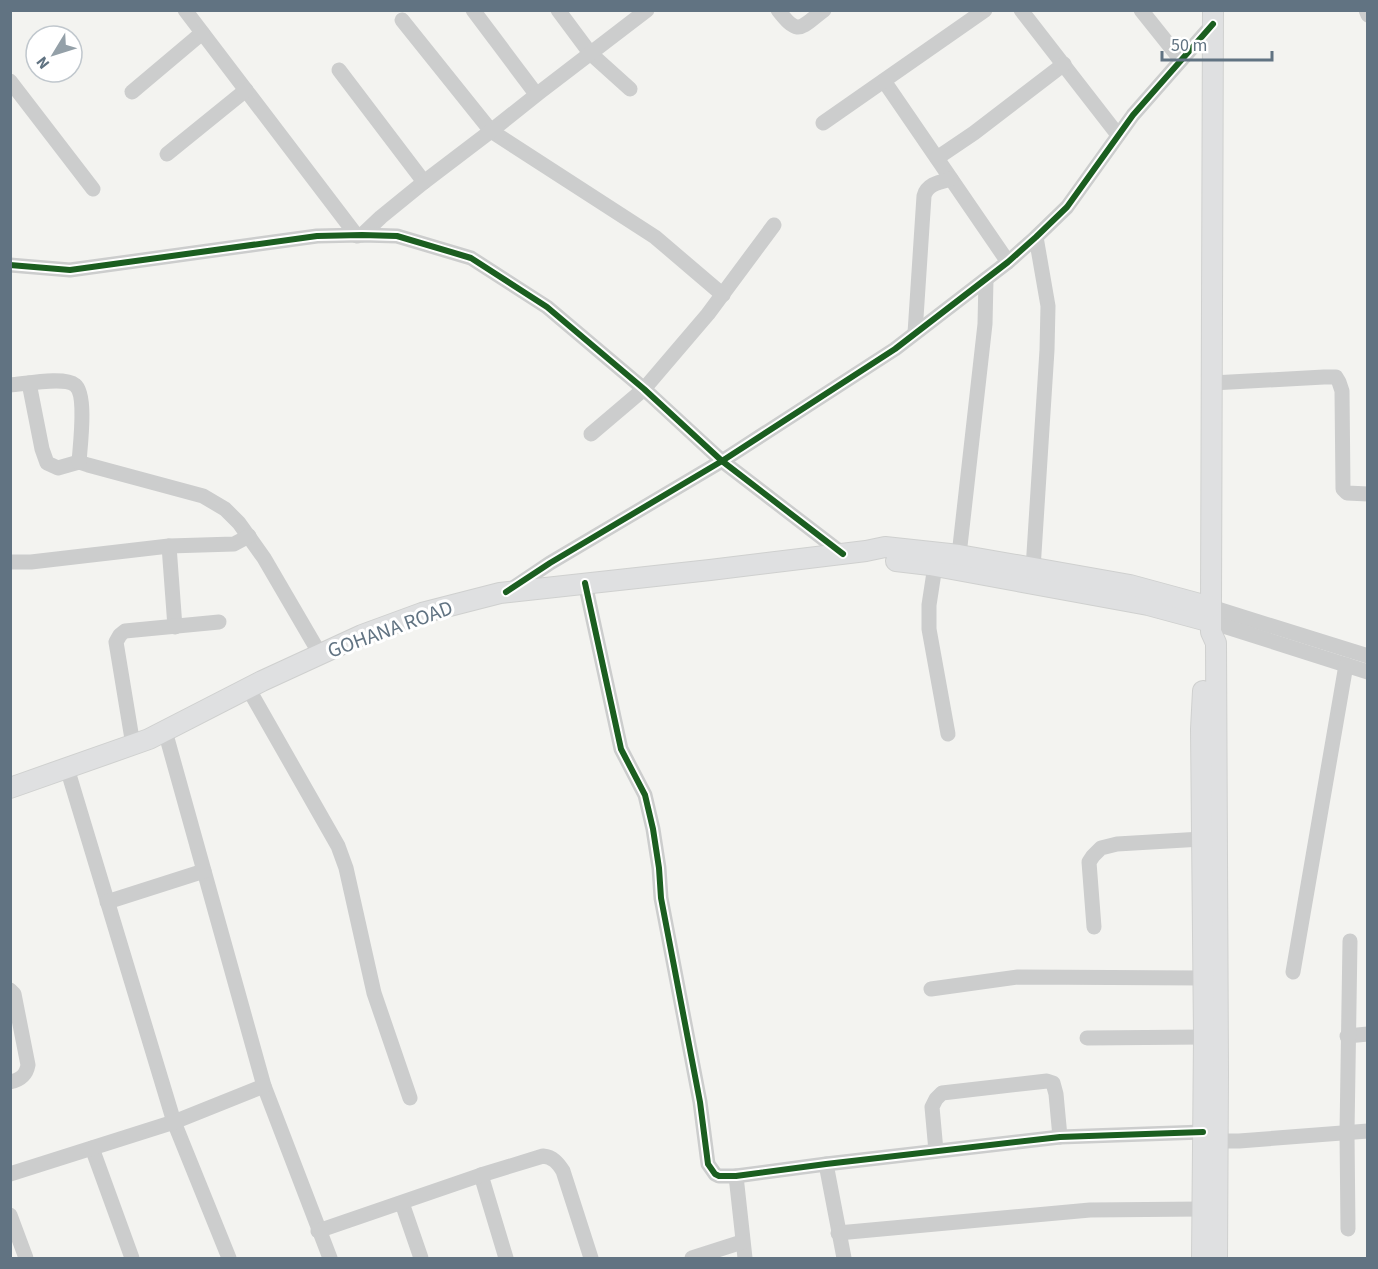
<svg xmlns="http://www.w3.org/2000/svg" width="1378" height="1269" viewBox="0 0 1378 1269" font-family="'Source Sans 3',sans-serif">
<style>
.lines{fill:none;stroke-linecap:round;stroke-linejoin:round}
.major-casing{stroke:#cfd0cf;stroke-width:22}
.minor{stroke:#cccdcd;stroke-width:15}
.major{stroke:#dfe0e1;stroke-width:20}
.cycleway-casing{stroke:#fff;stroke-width:10}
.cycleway{stroke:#1b5e20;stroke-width:6}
.labels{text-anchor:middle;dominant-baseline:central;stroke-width:6;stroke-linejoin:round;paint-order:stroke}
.street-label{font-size:21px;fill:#617382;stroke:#fff}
</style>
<rect width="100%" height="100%" fill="#f3f3f0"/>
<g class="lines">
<defs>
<g id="major">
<polyline points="1213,10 1211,607 1211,632 1216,643 1218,1074 1217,1258"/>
<polyline points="896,561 930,565 1148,605 1211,622"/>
<polyline points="10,788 149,739 262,681 362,635 422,613 500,593 710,570 866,551 885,547 959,555 1130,585 1211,607"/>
<polyline points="1202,1258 1204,1037 1201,729 1203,691"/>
</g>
</defs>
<!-- major casing -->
<use href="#major" class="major-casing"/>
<!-- minor -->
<g class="minor">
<polyline points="185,10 357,236"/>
<polyline points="473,10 536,94"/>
<polyline points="558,10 590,53 630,89"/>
<path d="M778 10C799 37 800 28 824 10"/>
<polyline points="1021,10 1118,135"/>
<polyline points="1141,10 1181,60"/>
<polyline points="1366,10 1368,15"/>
<polyline points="402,20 491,131 655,237 723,295"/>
<polyline points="339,70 424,182"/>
<polyline points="10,81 93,189"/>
<polyline points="884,81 1008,262"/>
<polyline points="132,92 202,33"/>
<polyline points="823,123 985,10"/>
<polyline points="167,154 246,90"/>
<polyline points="937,158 974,133 1064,64"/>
<polyline points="362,235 381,217 424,182 491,131 540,92 647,10"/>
<polyline points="10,265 70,270 317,236 362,235 397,236 471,258 547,307 644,389 722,461 843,554"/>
<path d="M915 333 924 196C927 184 940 182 951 179"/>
<polyline points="29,383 42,449 47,463 58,468 79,462 88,465 203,496 225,509 239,523 264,558 320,654"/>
<polyline points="1212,383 1324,377 1336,377 1339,382 1342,391 1343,489 1347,493 1368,494"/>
<path d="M10 385C25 384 64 376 75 385 87 394 80 447 79 462"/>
<polyline points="591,434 644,389 708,314 774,225"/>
<polyline points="169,546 175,627"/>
<polyline points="959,555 985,324 986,279"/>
<polyline points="10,562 31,562 169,546 234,544 249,536"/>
<polyline points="935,566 929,605 929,629 948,734"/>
<polyline points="1033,569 1047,350 1048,306 1036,237"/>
<polyline points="585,583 621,749 645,795 653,829 659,868 661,898 700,1102 708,1164 715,1174 719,1176 736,1176 826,1164 1060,1137 1203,1132"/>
<polyline points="507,592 550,563 722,461 895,349 1008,262 1036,237 1067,207 1133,115 1213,24"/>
<polyline points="1211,607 1368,656"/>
<polyline points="1211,622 1368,672"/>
<polyline points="248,688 338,846 346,868 374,993 410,1098"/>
<polyline points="165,731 264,1086 330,1258"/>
<polyline points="133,745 116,642 120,635 125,631 219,622"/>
<polyline points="67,768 174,1122 229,1258"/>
<polyline points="107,902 204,871"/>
<polyline points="1094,927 1089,862 1093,856 1101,848 1117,844 1202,839"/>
<polyline points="1293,972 1346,665"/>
<polyline points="931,989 1018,977 1203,978"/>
<path d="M10 990 14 994 28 1065C26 1076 20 1080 10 1082"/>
<polyline points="1347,1036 1368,1034"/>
<polyline points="1087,1038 1204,1037"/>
<polyline points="1217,1141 1239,1141 1368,1131"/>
<polyline points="92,1148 132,1258"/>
<polyline points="936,1151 932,1107 936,1099 942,1093 1047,1081 1053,1083 1056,1094 1060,1137"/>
<polyline points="826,1164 844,1258"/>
<polyline points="10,1174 174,1122 264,1086"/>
<polyline points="481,1175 506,1258"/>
<polyline points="736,1176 745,1258"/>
<polyline points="402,1203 421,1258"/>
<polyline points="10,1215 26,1258"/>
<polyline points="1348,1229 1347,1133 1350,941"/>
<path d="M318 1231 481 1175 543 1156C553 1157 558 1163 563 1171L591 1258"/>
<polyline points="838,1233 1090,1210 1202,1209"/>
<polyline points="692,1258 742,1242"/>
</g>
<!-- major -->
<use href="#major" class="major"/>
<defs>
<g id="cycleway">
<polyline points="10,265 70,270 317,236 362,235 397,236 471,258 547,307 644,389 722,461 843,554"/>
<polyline points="585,583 621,749 645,795 653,829 659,868 661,898 700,1102 708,1164 715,1174 719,1176 736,1176 826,1164 1060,1137 1203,1132"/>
<polyline points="506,592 550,563 722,461 895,349 1008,262 1036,237 1067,207 1133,115 1213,24"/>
</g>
</defs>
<!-- cycleway casing -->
<use href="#cycleway" class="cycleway-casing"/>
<!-- cycleway -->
<use href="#cycleway" class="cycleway"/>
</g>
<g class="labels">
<!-- street labels -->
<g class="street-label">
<text transform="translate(390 629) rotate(-20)">GOHANA ROAD</text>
</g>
</g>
<!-- border -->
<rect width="1378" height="1269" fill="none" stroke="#617382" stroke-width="24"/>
<!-- north arrow -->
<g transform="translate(54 54) rotate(232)"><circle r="28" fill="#ffffff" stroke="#c0c7cd" stroke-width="1.5"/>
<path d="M0-4.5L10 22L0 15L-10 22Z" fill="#94a0a8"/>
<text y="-9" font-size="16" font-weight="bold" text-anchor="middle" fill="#617382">N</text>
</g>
<!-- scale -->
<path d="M1162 51v9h110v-9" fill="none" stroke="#617382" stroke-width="3"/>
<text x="1171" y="51" font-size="18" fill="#617382" stroke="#ffffff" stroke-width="4.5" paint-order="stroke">50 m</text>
</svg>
